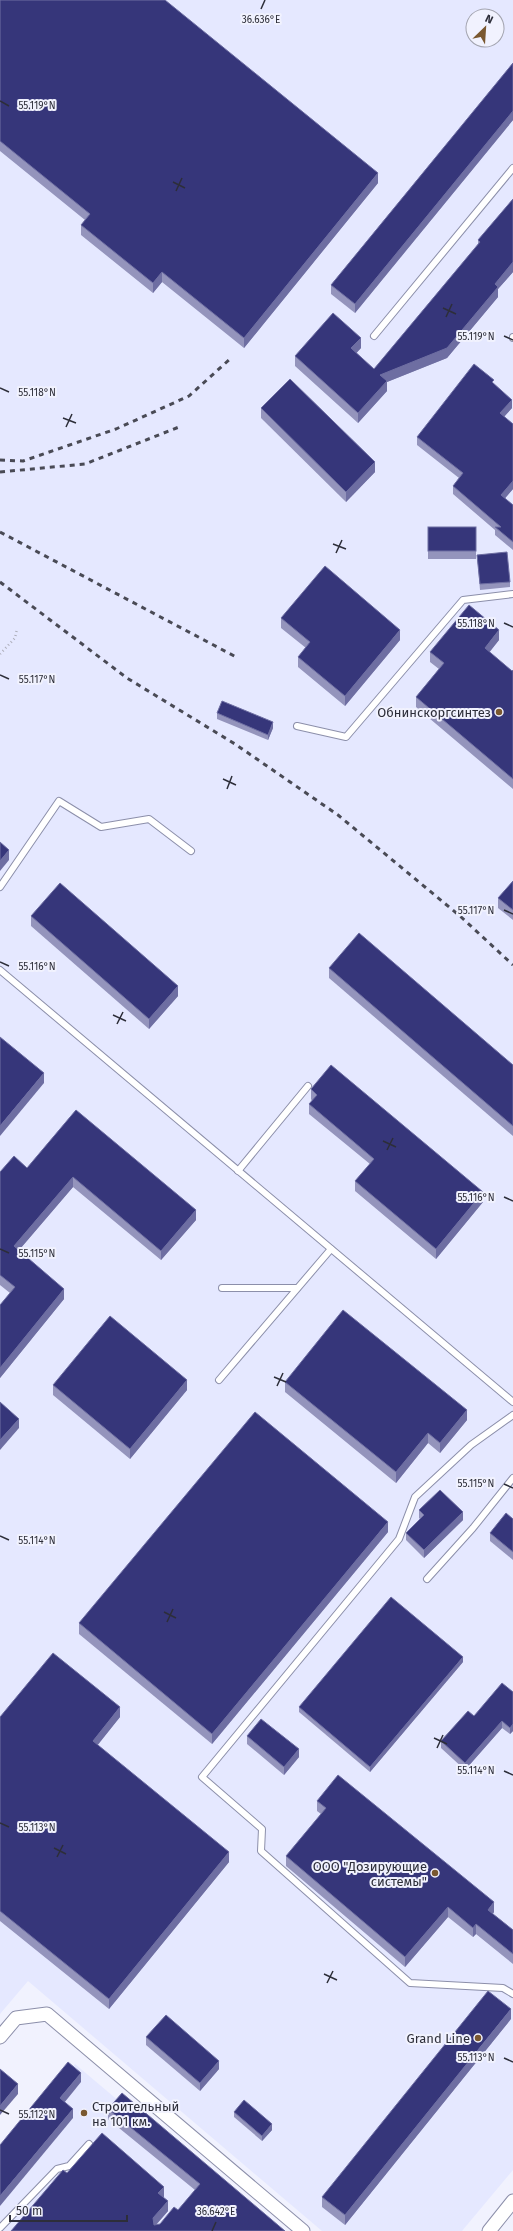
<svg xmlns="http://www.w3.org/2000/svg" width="513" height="2231" viewBox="0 0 513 2231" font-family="'Fira Sans',sans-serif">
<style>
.built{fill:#e5e8ff;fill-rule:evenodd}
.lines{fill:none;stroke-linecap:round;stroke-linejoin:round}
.service-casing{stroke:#8c8faa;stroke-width:8}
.minor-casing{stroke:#8c8faa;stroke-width:15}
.path{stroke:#aeafbb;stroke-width:2.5;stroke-dasharray:1 3;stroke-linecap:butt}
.service{stroke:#fff;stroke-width:6}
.minor{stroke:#fff;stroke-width:13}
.rail{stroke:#494a55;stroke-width:3;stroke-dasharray:5 5;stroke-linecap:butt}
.wall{fill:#9494bc}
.shaded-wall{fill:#6e6ea2}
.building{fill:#36367a;stroke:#6e6ea2}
.ticks{fill:none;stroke:#2d2e39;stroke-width:1.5}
.poi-dot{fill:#7a5830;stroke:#f1f2fe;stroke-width:1.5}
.labels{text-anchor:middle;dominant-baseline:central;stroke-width:4;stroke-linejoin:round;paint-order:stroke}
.poi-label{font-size:13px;fill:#2d2e39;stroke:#f1f2fe;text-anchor:end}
.ticks-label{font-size:10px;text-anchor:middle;fill:#2d2e39;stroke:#f1f2fe;stroke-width:4;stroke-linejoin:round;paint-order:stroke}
</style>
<rect width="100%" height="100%" fill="#f1f2fe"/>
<!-- built -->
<g class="built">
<path d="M0 0H513V2170L462 2231H322L28 1981 0 2014ZM473 16H497V40H473Z"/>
<polygon points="75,2064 273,2231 0,2231 0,2154"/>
</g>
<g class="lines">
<defs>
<g id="service">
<polyline points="374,336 513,168"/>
<polyline points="513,337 513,338"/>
<polyline points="297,726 346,737 463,600 513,594"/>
<polyline points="0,887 59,801 101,827 149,819 191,851"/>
<polyline points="0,970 513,1402"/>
<polyline points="238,1171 308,1086"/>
<polyline points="222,1288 297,1288"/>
<polyline points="219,1380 331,1249"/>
<polyline points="513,1415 471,1445 415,1497 399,1539 202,1777 262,1829 261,1851 410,1983 503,1988 513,1994"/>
<polyline points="427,1579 473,1528 513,1478"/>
<polyline points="0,2228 57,2169 69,2166 89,2144"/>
</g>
<g id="minor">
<polyline points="0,2037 16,2018 47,2014 303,2231"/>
<polyline points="489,2231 513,2201"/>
</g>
</defs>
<!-- service casing -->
<use href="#service" class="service-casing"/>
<!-- minor casing -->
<use href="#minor" class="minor-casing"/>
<!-- path -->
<polyline class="path" points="0,654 15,638 17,629"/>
<!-- service -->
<use href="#service" class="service"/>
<!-- minor -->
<use href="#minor" class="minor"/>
<!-- rail -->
<g class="rail">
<polyline points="0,460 23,461 116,429 189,396 230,359"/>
<polyline points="0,472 85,464 179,427"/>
<polyline points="0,532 238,658"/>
<polyline points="0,582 127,678 235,744 338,815 460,916 513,965"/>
</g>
</g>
<!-- wall -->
<g class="wall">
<polygon points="0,1 378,183 244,348 162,282 153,293 81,235 81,225 85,220 0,151"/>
<polygon points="513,63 513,120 355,313 331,294 331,285"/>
<polygon points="513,199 513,272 498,289 498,297 447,358 387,382 387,391 358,423 295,366 295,356 361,348 356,353 374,369 478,244 478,240"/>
<polygon points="494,384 512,408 504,417 513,424 513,489 505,498 513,505 513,550 495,535 495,530 453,494 453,486 459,478 417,445 417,437"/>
<polygon points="261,408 375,472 346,502 261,418"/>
<rect x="428" y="527" width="48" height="32"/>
<polygon points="477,555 510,582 510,587 480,590"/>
<polygon points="281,618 400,640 345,706 298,667 298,657 306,648 281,628"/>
<polygon points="499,640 489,652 512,671 513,670 513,789 416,707 416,697 439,669 430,662 430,652"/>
<polygon points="217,713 273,728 268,740 217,719"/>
<polygon points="513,881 513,920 498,908 498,898"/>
<polygon points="31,916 178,996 149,1029 31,926"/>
<polygon points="329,968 513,1065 513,1136 329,978"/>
<polygon points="311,1089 483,1202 436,1259 355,1191 355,1181 370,1164 309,1114 309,1104 312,1101 311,1099"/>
<polygon points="76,1110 196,1220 161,1260 73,1187 19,1250 64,1299 0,1378 0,1305 10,1293 0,1285 0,1172 27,1168"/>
<polygon points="285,1382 467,1420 440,1453 428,1443 396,1483 285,1392"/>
<polygon points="53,1385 187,1390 130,1459 53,1395"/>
<polygon points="419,1510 463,1520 424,1558 406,1540 406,1533 420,1519 419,1518"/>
<polygon points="513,1519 513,1560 490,1541 490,1533"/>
<polygon points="388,1532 212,1744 79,1634 79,1623"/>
<polygon points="463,1662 370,1772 299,1712 299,1707"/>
<polygon points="513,1692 513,1731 510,1734 502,1728 465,1770 441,1748 441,1741 474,1716"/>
<polygon points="0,1717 120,1717 97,1745 229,1862 109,2009 0,1921"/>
<polygon points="247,1736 299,1757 284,1775 247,1744"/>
<polygon points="317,1801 494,1912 493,1914 513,1930 513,1964 476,1934 473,1937 448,1917 405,1967 286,1866 286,1856 321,1814 317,1811"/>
<polygon points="511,2019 345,2225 322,2207 322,2197"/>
<polygon points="146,2037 219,2069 200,2091 146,2045"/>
<polygon points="108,2109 285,2231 11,2231 67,2173 164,2197 163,2198 168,2211 157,2224 160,2224 178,2210 195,2190 108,2119"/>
<polygon points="234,2112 272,2130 262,2141 234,2117"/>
</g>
<!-- shaded-wall -->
<g class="shaded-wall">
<polygon points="513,111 513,120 355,313 355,304"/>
<polygon points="378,173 378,183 244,348 244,338"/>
<polygon points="513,262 513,272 498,289 498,297 447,358 387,382 387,391 358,423 358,413 380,375 495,284"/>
<polygon points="162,272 162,282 153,293 153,283"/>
<polygon points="361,338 361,348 351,359 351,348"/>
<polygon points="512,400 512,408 500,421 500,413"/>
<polygon points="375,462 375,472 346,502 346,492"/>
<polygon points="513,481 513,489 501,503 501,495"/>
<polygon points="400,630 400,640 345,706 345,696"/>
<polygon points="499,630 499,640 485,658 485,648"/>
<polygon points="273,722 273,728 268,740 268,735"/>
<polygon points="9,850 9,860 0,871 0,861"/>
<polygon points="178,986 178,996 149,1029 149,1019"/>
<polygon points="44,1073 44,1083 0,1136 0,1126"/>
<polygon points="73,1177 73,1187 14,1256 14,1246"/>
<polygon points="483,1192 483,1202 436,1259 436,1249"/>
<polygon points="196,1210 196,1220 161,1260 161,1251"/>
<polygon points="64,1289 64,1299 0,1378 0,1368"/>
<polygon points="187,1380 187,1390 130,1459 130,1449"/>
<polygon points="467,1410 467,1420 440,1453 440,1443"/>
<polygon points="19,1419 19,1428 0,1450 0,1440"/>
<polygon points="428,1433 428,1443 396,1483 396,1472"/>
<polygon points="463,1512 463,1520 424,1558 424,1550"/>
<polygon points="388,1522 388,1532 212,1744 212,1734"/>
<polygon points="463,1657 463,1662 370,1772 370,1767"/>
<polygon points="120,1707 120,1717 93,1751 93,1741"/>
<polygon points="502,1721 502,1728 465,1770 465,1763"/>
<polygon points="513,1724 513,1731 510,1734 510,1728"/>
<polygon points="299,1749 299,1757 284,1775 284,1767"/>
<polygon points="229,1852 229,1862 109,2009 109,1999"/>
<polygon points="494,1902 494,1912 488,1920 488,1910"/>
<polygon points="448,1907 448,1917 405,1967 405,1957"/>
<polygon points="476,1924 476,1934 473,1937 473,1928"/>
<polygon points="511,2009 511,2019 345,2225 345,2215"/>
<polygon points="219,2061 219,2069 200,2091 200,2083"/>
<polygon points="81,2073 81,2082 60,2108 60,2098"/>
<polygon points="18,2084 18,2094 0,2115 0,2106"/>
<polygon points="73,2109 73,2118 0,2206 0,2196"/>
<polygon points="272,2124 272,2130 262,2141 262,2136"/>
<polygon points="164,2187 164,2197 158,2203 158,2193"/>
<polygon points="168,2201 168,2211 153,2228 153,2218"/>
</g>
<!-- building -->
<g class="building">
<polygon points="0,0 165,0 378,173 244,338 162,272 153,283 81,225 90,214 0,141"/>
<polygon points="513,63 513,111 355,304 331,285"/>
<polygon points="513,199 513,262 495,284 498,287 447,348 380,375 387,381 358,413 295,356 333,313 361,338 351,348 374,369 480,242 478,240"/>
<polygon points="474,364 494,380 492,382 512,400 500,413 513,424 513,481 501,495 513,505 513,542 495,527 501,527 453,486 463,473 417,437"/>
<polygon points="290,379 375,462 346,492 261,408"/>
<rect x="428" y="527" width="48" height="24"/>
<polygon points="507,552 510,582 480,584 477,555"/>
<polygon points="325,566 400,630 345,696 298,657 310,642 281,618"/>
<polygon points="469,605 499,630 485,648 512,671 513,670 513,779 416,697 444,663 430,652"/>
<polygon points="222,701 273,722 268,735 217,713"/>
<polygon points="0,842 9,850 0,861"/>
<polygon points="513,881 513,910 498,898"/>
<polygon points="60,883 178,986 149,1019 31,916"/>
<polygon points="359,933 513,1065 513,1126 329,968"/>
<polygon points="0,1037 44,1073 0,1126"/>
<polygon points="331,1065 483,1192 436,1249 355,1181 374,1159 309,1104 317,1095 311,1089"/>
<polygon points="76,1110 196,1210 161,1251 73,1177 14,1246 64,1289 0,1368 0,1305 15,1287 0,1275 0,1172 14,1156 27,1168"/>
<polygon points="343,1310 467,1410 440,1443 428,1433 396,1472 285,1382"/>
<polygon points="110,1316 187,1380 130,1449 53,1385"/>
<polygon points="0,1402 19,1419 0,1440"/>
<polygon points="255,1412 388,1522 212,1734 79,1623"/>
<polygon points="440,1490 463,1512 424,1550 406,1533 424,1515 419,1510"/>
<polygon points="506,1513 513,1519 513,1552 490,1533"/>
<polygon points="391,1597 463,1657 370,1767 299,1707"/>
<polygon points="53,1653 120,1707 93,1741 229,1852 109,1999 0,1911 0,1717"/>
<polygon points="502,1683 513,1692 513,1724 510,1728 502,1721 465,1763 441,1741 468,1711 474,1716"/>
<polygon points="261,1719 299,1749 284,1767 247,1736"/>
<polygon points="338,1775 494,1902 488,1910 513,1930 513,1954 476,1924 473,1928 448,1907 405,1957 286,1856 326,1808 317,1801"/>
<polygon points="488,1991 511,2009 345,2215 322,2197"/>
<polygon points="166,2015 219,2061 200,2083 146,2037"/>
<polygon points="68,2062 81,2073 60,2098 73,2109 0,2196 0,2145"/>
<polygon points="0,2069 18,2084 0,2106"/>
<polygon points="122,2093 285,2231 11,2231 63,2170 67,2173 102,2133 164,2187 158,2193 168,2201 153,2218 154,2225 160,2224 174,2207 178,2210 200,2184 108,2109"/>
<polygon points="244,2100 272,2124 262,2136 234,2112"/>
</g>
<!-- ticks -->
<path class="ticks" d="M261 9 265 0M0 101 9 106M173 182 185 188M176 191 182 178M443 308 456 314M446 317 452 304M504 336 513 340M0 388 9 392M63 418 76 423M66 427 72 414M333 544 346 549M336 553 342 540M504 623 513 627M0 675 9 679M223 779 236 785M227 789 232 776M504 910 513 914M0 962 9 966M113 1015 126 1021M117 1024 123 1012M383 1141 396 1147M387 1150 393 1138M504 1197 513 1201M0 1249 9 1253M274 1377 286 1382M277 1386 283 1373M504 1484 513 1488M0 1536 9 1540M164 1612 176 1618M167 1622 173 1609M434 1738 447 1744M437 1748 443 1735M504 1771 513 1775M0 1823 9 1827M54 1848 66 1854M57 1857 63 1845M324 1974 337 1980M327 1983 333 1971M504 2058 513 2062M0 2110 9 2114M212 2231 216 2222"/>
<!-- markers -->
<g class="poi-dot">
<circle cx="499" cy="712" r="4"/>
<circle cx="435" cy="1873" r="4"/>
<circle cx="478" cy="2038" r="4"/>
<circle cx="84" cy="2113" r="4"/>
</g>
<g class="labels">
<!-- poi labels -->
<g class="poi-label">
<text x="491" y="712">Обнинскоргсинтез</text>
<text x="427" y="1866">ООО "Дозирующие<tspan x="427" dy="15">системы"</tspan></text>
<text x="470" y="2038">Grand Line</text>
<text x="92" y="2106" text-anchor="start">Строительный<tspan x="92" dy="15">на 101 км.</tspan></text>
</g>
</g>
<g class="ticks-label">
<text x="261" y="23">36.636°E</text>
<text x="37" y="109">55.119°N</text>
<text x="476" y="340">55.119°N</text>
<text x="37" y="396">55.118°N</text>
<text x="476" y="627">55.118°N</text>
<text x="37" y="683">55.117°N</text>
<text x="476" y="914">55.117°N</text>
<text x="37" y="970">55.116°N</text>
<text x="476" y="1201">55.116°N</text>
<text x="37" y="1257">55.115°N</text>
<text x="476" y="1487">55.115°N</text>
<text x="37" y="1544">55.114°N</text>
<text x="476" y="1774">55.114°N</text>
<text x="37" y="1831">55.113°N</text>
<text x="476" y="2061">55.113°N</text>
<text x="37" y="2118">55.112°N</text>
<text x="216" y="2215">36.642°E</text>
</g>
<!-- north arrow -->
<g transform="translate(485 28) rotate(25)"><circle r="19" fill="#f1f2fe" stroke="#a3a4af"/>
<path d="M0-3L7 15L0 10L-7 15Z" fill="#7a5830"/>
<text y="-6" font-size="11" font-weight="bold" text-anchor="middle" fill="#2d2e39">N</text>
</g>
<!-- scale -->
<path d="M10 2215v6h117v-6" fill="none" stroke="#2d2e39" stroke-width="2"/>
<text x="16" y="2215" font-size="12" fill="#2d2e39" stroke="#f1f2fe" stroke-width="3" paint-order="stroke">50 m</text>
</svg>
